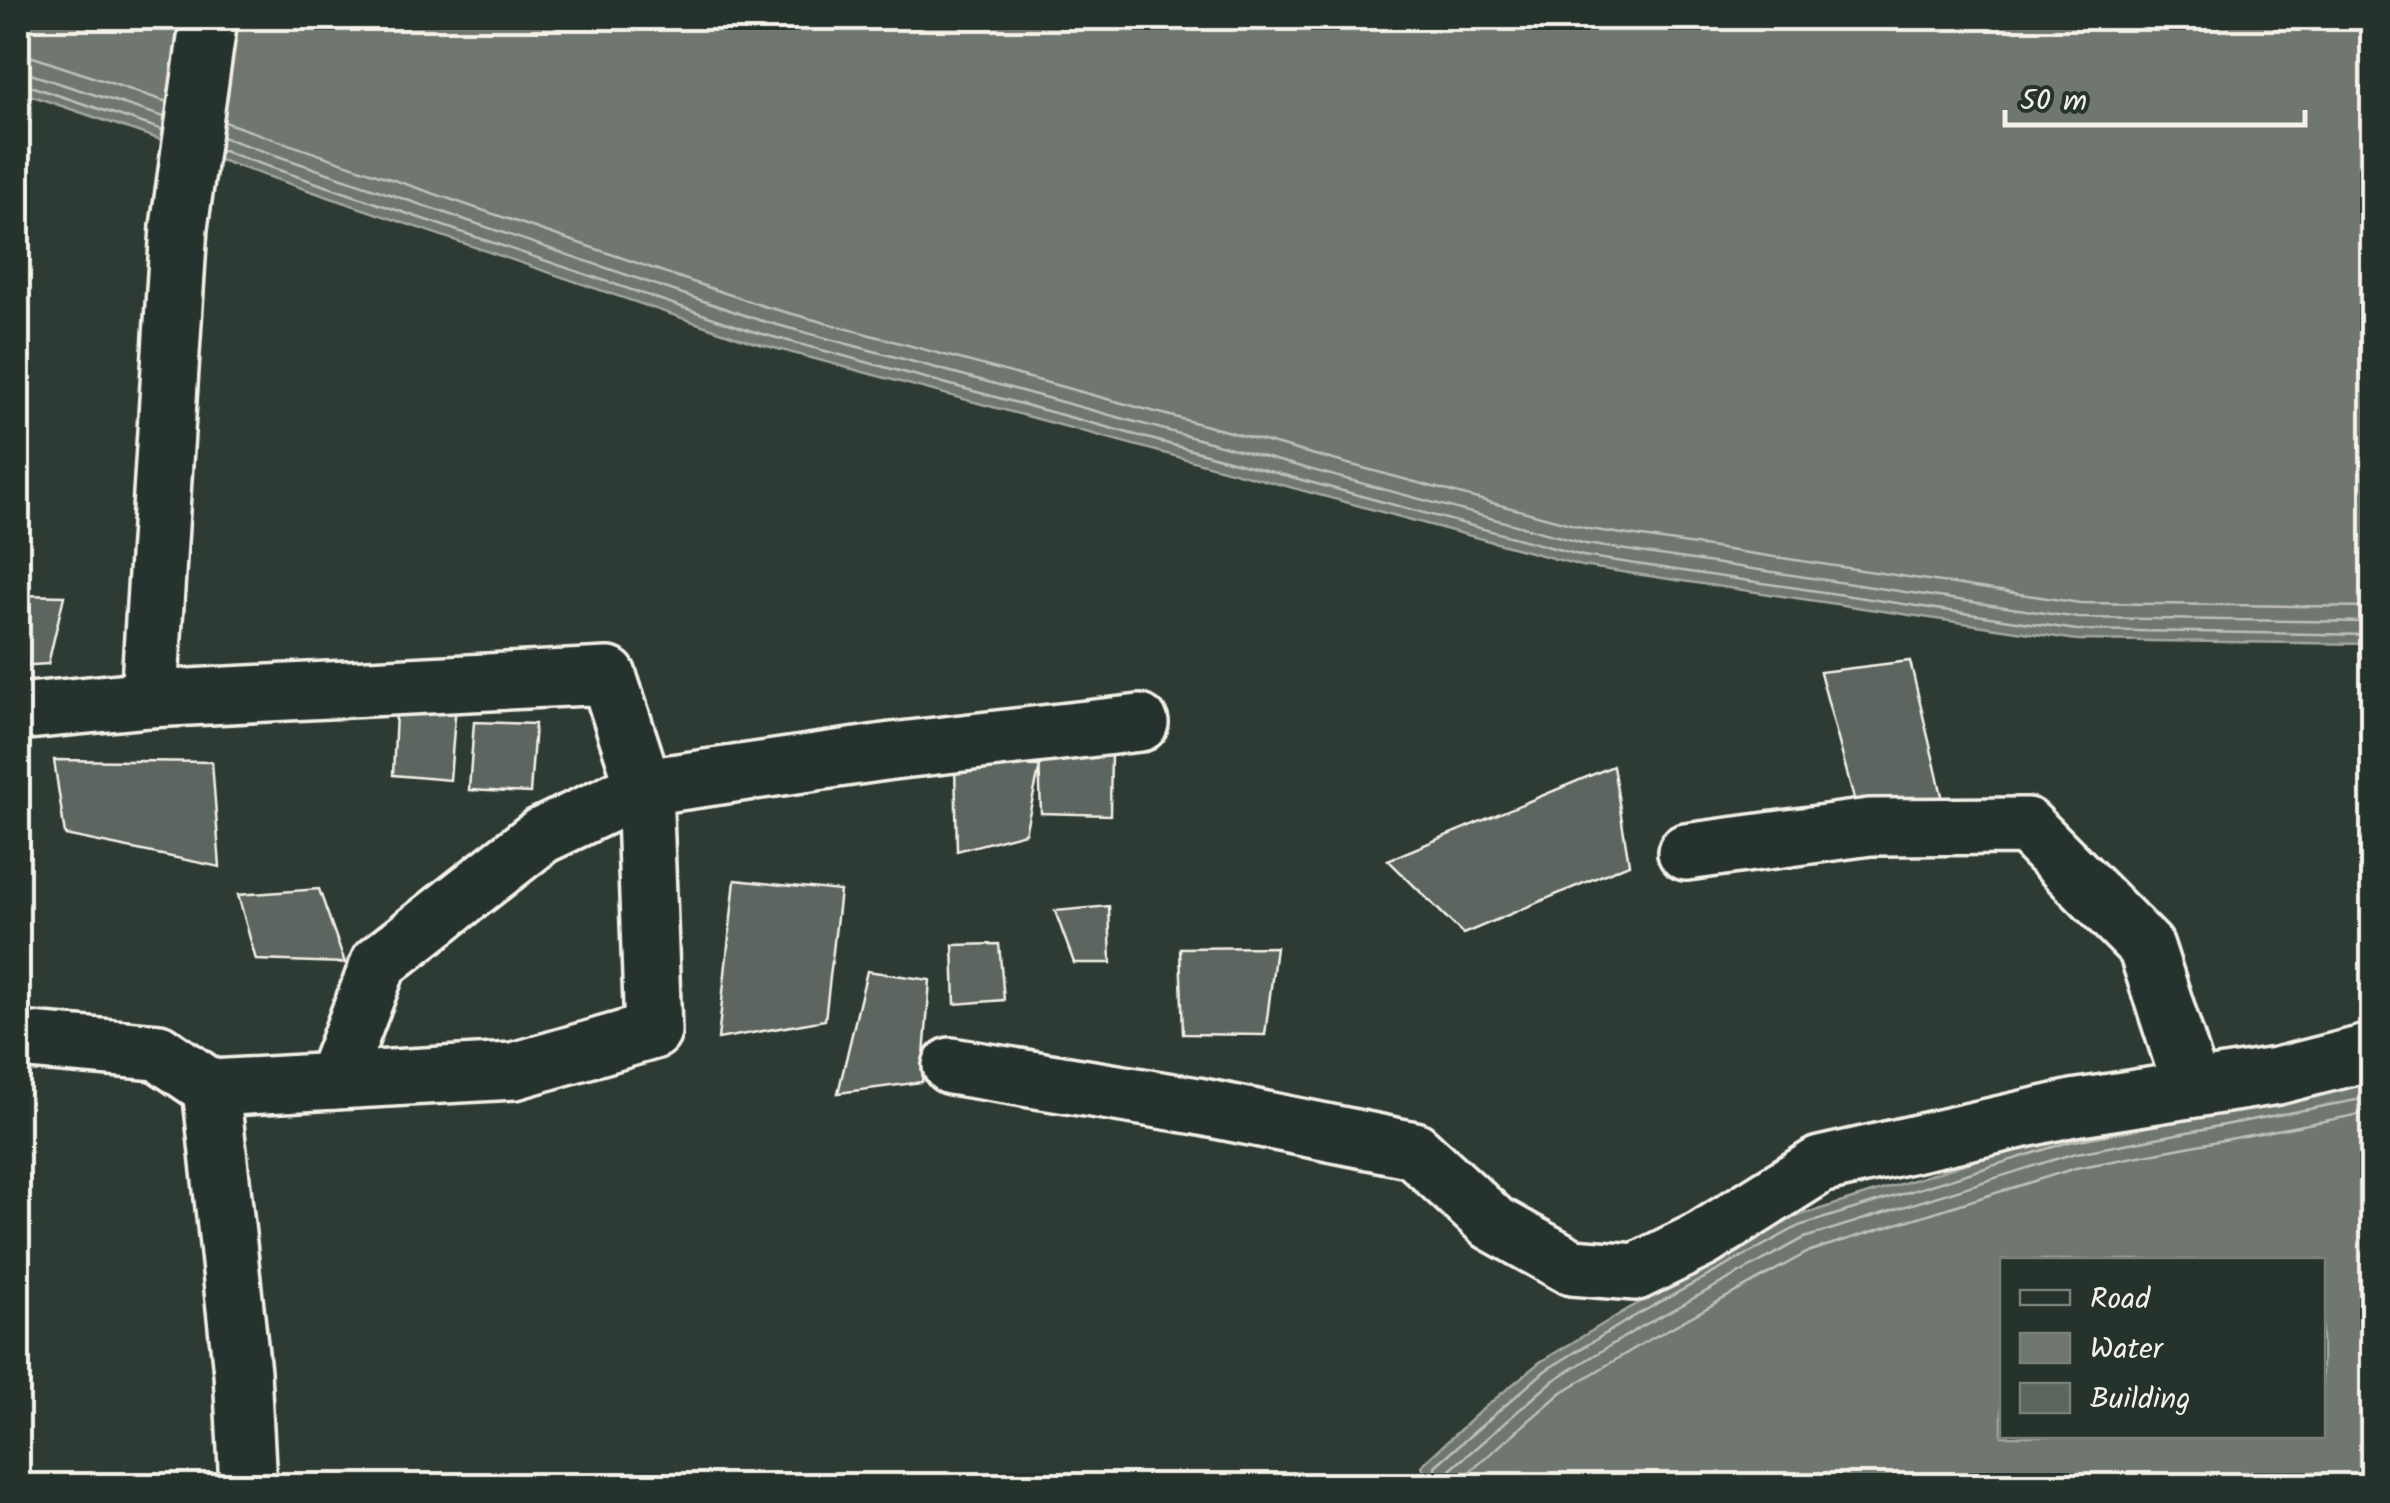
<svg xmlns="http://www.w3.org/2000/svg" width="2390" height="1503" viewBox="0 0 2390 1503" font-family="Kalam,sans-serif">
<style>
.water{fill:#6f7770;stroke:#a4a8a0;stroke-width:2.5;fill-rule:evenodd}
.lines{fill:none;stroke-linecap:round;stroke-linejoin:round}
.shore{stroke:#bfc0b8;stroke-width:2.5}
.building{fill:#5c655e;stroke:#f4f1e8;stroke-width:2.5}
.minor-casing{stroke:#f4f1e8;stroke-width:62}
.minor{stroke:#26332d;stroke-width:55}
</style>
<rect width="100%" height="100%" fill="#2e3b34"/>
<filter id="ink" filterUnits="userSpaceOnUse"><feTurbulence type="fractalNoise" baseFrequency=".01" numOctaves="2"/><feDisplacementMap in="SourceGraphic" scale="20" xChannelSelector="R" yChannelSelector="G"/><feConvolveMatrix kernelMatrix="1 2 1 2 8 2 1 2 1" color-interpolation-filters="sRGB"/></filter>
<g filter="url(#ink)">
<!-- water -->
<g class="water">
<polygon points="18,18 2372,18 2372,644 2077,640 1582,566 752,342 18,91"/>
<path d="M2372 1074V1485L1428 1486 1422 1465 1478 1413 1540 1362 1628 1309 1795 1217 2067 1132ZM2002 1260H2322V1436H2002Z"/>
</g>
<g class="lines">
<!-- shore -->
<g class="shore">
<polyline points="18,55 33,57 167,102"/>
<polyline points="18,70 164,117"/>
<polyline points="18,82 163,130"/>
<polyline points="224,122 763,306 1589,529 2080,603 2372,607"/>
<polyline points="222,137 759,320 1586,544 2078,618 2372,622"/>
<polyline points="220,150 755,332 1583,556 2077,630 2372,635"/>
<polyline points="1437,1486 1435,1466 1546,1370 1633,1317 1799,1226 2069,1142 2162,1124"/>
<polyline points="1449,1486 1450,1470 1554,1380 1639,1328 1804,1238 2072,1154 2372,1097"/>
<polyline points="1464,1486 1466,1475 1562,1392 1647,1341 1810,1251 2076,1168 2372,1112"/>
</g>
</g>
<!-- building -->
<g class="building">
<polygon points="18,595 64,596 48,664 18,666"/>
<polygon points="1910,661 1945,808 1860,821 1820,672"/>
<polygon points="456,703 450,780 393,775 396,714"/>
<polygon points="474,722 535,724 530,793 469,790"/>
<polygon points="1111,752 1110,815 1041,813 1039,756"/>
<polygon points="54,760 212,762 220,867 65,835"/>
<polygon points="955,764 1040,766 1025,833 957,851"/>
<polygon points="1613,766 1629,864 1463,934 1388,860"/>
<polygon points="735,880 840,891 825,1020 718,1039"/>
<polygon points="319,889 345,963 256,960 238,895"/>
<polygon points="1109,906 1111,963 1074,963 1055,911"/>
<polygon points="999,944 1004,1000 955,1004 953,945"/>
<polygon points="1276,947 1265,1035 1183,1034 1180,948"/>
<polygon points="867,971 930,980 922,1082 838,1093"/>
</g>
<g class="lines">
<defs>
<g id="minor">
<polyline points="149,699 179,227 209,18"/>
<polyline points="18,712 149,699 608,676 644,787 653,1031 514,1071 211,1088"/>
<polyline points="1686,852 1870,827 2026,826 2146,947 2192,1089"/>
<polyline points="18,1040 158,1052 211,1088 242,1372 248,1486"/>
<polyline points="951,1066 1197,1106 1414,1150 1493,1223 1572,1267 1636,1272 1703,1239 1820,1165 2073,1108 2277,1076 2372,1052"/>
<polyline points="334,1081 379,963 541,836 644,787 892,751 1140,723"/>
</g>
</defs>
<!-- minor casing -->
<use href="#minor" class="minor-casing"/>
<!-- minor -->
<use href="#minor" class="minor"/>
</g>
</g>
<!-- margin -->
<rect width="2390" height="1503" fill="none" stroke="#26332d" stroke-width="60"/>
<rect x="30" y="30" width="2330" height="1443" fill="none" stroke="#f4f1e8" stroke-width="4" filter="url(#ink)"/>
<!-- legend -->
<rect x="2000" y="1258" width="325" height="180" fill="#26332d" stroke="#787f78" stroke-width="2.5"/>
<rect x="2020" y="1290" width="50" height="15" fill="#26332d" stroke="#787f78" stroke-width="2.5"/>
<text x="2090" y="1308" font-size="30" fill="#f4f1e8">Road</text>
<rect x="2020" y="1333" width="50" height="30" fill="#6f7770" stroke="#787f78" stroke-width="2.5"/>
<text x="2090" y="1358" font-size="30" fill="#f4f1e8">Water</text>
<rect x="2020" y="1383" width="50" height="30" fill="#5c655e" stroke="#787f78" stroke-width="2.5"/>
<text x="2090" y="1408" font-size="30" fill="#f4f1e8">Building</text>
<!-- scale -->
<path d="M2005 110v15h300v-15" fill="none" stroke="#f4f1e8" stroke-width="5"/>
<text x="2020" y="110" font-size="30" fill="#f4f1e8" stroke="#26332d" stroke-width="8" paint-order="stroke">50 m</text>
</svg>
